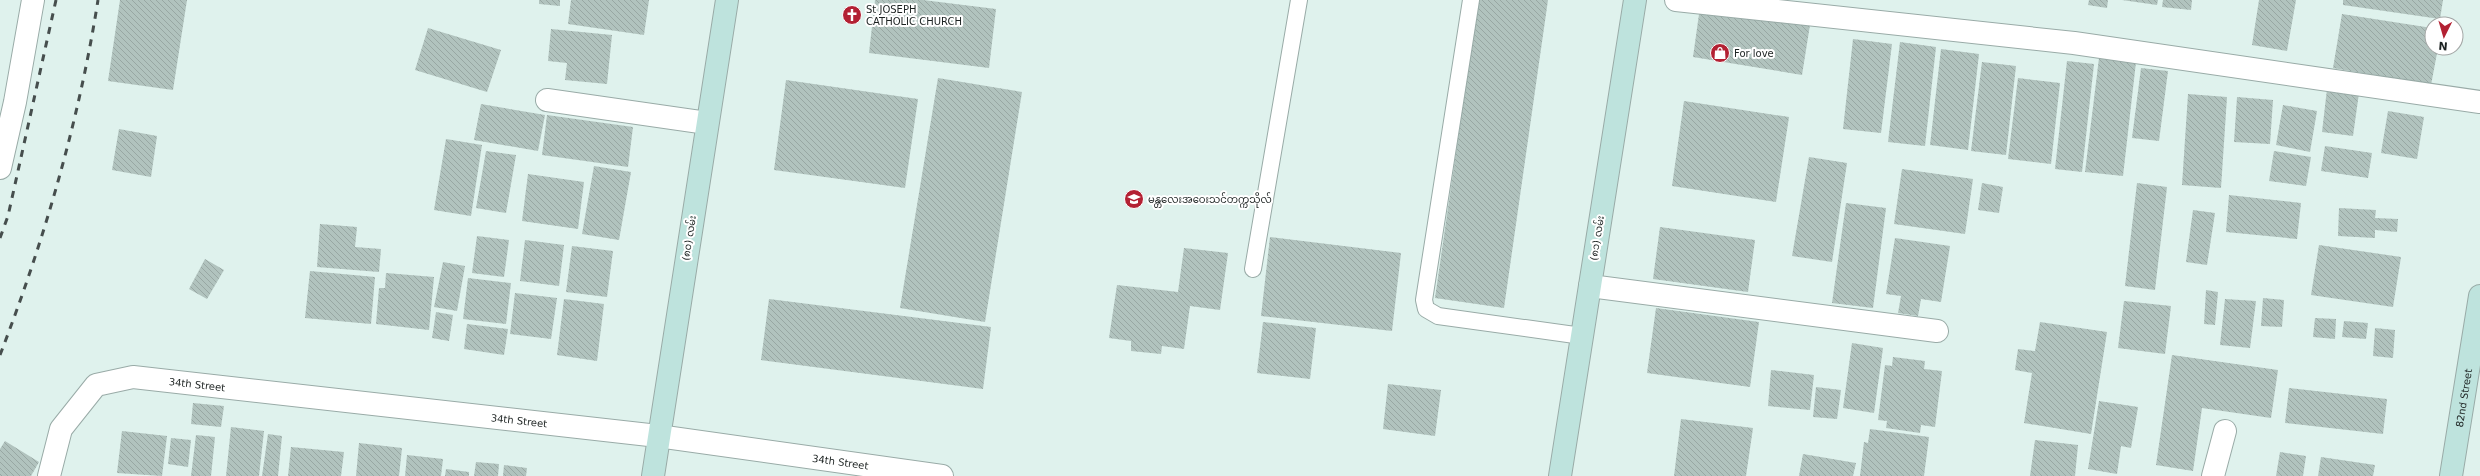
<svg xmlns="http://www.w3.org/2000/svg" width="2480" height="476" viewBox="0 0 2480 476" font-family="'DejaVu Sans','Noto Sans Myanmar',sans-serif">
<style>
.building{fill:url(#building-back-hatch)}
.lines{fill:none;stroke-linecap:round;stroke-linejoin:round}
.lane-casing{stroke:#99aba7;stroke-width:18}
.street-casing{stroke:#99aba7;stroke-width:24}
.secondary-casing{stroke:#99aba7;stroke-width:24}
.lane{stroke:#fff;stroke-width:16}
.street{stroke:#fff;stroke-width:22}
.secondary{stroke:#bee3dd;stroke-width:22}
.rail{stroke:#464e4d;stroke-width:3;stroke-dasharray:7 7;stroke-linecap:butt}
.labels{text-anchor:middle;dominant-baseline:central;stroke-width:4;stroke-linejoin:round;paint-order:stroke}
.poi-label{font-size:10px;fill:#1c2221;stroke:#fff;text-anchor:start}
.street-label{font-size:10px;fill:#1c2221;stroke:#fff}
</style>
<defs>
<pattern id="building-back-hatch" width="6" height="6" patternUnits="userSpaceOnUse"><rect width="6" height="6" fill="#b1c3be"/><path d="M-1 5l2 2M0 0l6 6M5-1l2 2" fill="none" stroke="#98a7a3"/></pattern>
</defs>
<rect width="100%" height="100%" fill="#dff2ed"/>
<!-- building -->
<g class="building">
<polygon points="120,0 187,0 173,90 108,81"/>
<polygon points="539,0 560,0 560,6 539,4"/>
<polygon points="571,0 649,0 644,35 568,24"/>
<polygon points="875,0 923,0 996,9 989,68 869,53"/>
<polygon points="1478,0 1548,0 1504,308 1435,298"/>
<polygon points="2089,0 2108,0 2107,8 2088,5"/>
<polygon points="2122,0 2158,0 2157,5"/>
<polygon points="2163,0 2192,0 2191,10 2162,7"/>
<polygon points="2259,0 2296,0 2287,51 2252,45"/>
<polygon points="2343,0 2443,0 2440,19 2343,5"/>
<polygon points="1700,7 1810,25 1802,75 1693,57"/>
<polygon points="2342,14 2432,28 2432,48 2438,48 2431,85 2333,68"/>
<polygon points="428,28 501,50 487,92 415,70"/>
<polygon points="551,29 612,35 607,84 565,80 567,63 548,61"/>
<polygon points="1853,39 1892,44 1881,133 1843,129"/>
<polygon points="1900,42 1936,47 1925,146 1888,142"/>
<polygon points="1941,49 1979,54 1968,150 1930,145"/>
<polygon points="2099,58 2136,62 2123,176 2085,172"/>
<polygon points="2067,61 2094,64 2082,172 2055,169"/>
<polygon points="1982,62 2016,66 2006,155 1971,151"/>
<polygon points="2141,68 2168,71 2159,141 2132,138"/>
<polygon points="938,78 1022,92 985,322 900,308"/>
<polygon points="2018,78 2060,83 2051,164 2008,159"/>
<polygon points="786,80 918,99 905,188 774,170"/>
<polygon points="2327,89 2359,93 2353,136 2322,132"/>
<polygon points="2188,94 2227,97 2221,188 2182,185"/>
<polygon points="2237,97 2273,100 2270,144 2234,142"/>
<polygon points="1684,101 1789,117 1776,202 1672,186"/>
<polygon points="481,104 545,115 538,151 474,140"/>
<polygon points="2283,105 2317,111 2310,152 2276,145"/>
<polygon points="2388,111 2424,117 2417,159 2381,153"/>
<polygon points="547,115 633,127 628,167 542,155"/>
<polygon points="119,129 157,136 151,177 112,170"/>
<polygon points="446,139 482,145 471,216 434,210"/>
<polygon points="2325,146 2372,153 2368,178 2321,171"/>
<polygon points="486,151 516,155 506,213 476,208"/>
<polygon points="2274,151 2311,157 2306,186 2269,181"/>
<polygon points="1809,157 1847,163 1832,262 1792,256"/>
<polygon points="594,166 631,172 619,240 582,234"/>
<polygon points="1902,169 1973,179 1965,234 1894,224"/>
<polygon points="528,174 584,182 578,229 522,221"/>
<polygon points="1982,183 2003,187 1999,213 1978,210"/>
<polygon points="2137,183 2167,187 2155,290 2125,286"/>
<polygon points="2229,195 2301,203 2297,239 2226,232"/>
<polygon points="1846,203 1886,208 1873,308 1832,303"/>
<polygon points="2339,208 2376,210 2375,218 2398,219 2397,232 2375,230 2375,238 2338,236"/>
<polygon points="2193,210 2215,213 2207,265 2186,262"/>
<polygon points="320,224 357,227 355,247 381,249 379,272 317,267"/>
<polygon points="1660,227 1755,240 1748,292 1653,279"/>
<polygon points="477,236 509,240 504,277 472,273"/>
<polygon points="1270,237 1401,253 1392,331 1261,316"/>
<polygon points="1895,238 1950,246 1941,302 1921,299 1918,316 1898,313 1901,296 1886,294"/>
<polygon points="525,240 564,245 559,286 520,281"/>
<polygon points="2319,245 2401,257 2393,307 2311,295"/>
<polygon points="572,246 613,251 607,297 566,292"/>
<polygon points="1184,248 1228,253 1220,310 1190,306 1184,349 1162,346 1161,354 1131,351 1131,341 1109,338 1117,285 1178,292"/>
<polygon points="205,259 224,270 207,299 189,289"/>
<polygon points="443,262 465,266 457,311 434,307"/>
<polygon points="310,271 375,277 371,324 305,318"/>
<polygon points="386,273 434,277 429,330 376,324 379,288 385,288"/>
<polygon points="468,278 511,283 506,324 463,319"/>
<polygon points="2206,290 2218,292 2215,325 2204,324"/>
<polygon points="515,293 557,298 551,339 510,334"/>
<polygon points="2263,298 2284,300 2282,327 2261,326"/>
<polygon points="564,299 604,304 597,361 557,355"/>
<polygon points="769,299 991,327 983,389 761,360"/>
<polygon points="2225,299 2256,301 2250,348 2220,345"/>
<polygon points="2124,301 2171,306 2165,354 2118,348"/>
<polygon points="1656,308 1759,322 1750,387 1647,373"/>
<polygon points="436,312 453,315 449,341 432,338"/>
<polygon points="2315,318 2336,319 2335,339 2313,337"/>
<polygon points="2344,321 2368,323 2366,339 2342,337"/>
<polygon points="1263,322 1316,328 1310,379 1257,373"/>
<polygon points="2040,322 2107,332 2091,434 2024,423 2032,373 2015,370 2018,349 2035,351"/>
<polygon points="467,324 508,329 504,355 464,349"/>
<polygon points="2375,328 2395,330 2393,358 2373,356"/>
<polygon points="1852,343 1883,348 1874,413 1843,408"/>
<polygon points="2172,355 2278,370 2271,418 2202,408 2193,471 2156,465"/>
<polygon points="1893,357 1925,361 1924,369 1942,371 1935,427 1921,425 1920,433 1886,428 1887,421 1878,420 1885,365 1892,366"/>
<polygon points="1771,370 1814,375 1810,410 1768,406"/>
<polygon points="1388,384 1441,390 1435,436 1383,429"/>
<polygon points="1816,387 1841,390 1837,419 1813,417"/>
<polygon points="2289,388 2387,399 2383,434 2285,423"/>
<polygon points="2099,401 2138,407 2131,448 2121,446 2117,474 2088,469"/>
<polygon points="193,403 224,406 221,427 191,424"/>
<polygon points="1681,419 1753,428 1746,476 1674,476"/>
<polygon points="231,427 264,431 259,476 226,476"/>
<polygon points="1870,429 1929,437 1924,476 1860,476 1864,442 1868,443"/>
<polygon points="122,431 167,436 162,476 117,473"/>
<polygon points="268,434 282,436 278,476 262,476"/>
<polygon points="196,435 215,437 211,476 191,476"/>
<polygon points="171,438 191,440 188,467 168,464"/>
<polygon points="2035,440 2078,445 2075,476 2030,476"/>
<polygon points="5,441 39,462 31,476 0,476 0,449"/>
<polygon points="359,443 402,448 399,476 356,476"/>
<polygon points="291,447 344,452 341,476 288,476"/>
<polygon points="2280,452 2306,456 2303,476 2276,476"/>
<polygon points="1803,454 1856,463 1853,476 1799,476"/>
<polygon points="407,455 443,459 441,476 405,476"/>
<polygon points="2321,457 2375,465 2373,476 2318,476"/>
<polygon points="476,462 499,464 498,476 474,476"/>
<polygon points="504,465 527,468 526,476 503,476"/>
<polygon points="446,469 469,472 469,476 445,476"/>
</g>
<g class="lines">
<defs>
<g id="lane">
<polyline points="1471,0 1424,300 1426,309 1438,316 1582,336"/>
<polyline points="1253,269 1299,0"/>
</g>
<g id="street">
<polyline points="1676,0 2074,43 2480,102"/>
<polyline points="547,100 707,123"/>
<polyline points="0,168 15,102 33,0"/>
<polyline points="1590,286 1937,331"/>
<path id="s1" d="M49 476 61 429 96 385 133 377 658 436 942 476"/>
<polyline points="2213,476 2225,431"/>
</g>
<g id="secondary">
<polyline points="653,476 727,0"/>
<polyline points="1560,476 1635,0"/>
<path id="s2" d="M2451 476 2480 296"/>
</g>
</defs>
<!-- lane casing -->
<use href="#lane" class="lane-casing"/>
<!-- street casing -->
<use href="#street" class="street-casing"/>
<!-- secondary casing -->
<use href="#secondary" class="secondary-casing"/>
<!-- lane -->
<use href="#lane" class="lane"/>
<!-- street -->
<use href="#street" class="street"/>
<!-- secondary -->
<use href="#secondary" class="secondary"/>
<!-- rail -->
<g class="rail">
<polyline points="0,238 8,216 56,0"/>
<path d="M0 355C44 241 79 121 98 0"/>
</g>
</g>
<!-- icons -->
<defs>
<symbol id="church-disc" viewBox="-11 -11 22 22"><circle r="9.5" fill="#b32133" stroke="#fff"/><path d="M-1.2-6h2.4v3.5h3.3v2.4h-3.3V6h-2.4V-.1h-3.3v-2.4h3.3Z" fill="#fff"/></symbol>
<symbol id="shop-disc" viewBox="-11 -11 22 22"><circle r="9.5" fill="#b32133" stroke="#fff"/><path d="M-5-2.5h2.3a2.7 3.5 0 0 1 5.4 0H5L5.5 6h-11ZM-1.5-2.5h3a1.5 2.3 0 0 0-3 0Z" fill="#fff"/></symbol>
<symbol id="university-disc" viewBox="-11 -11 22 22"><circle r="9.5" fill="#b32133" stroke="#fff"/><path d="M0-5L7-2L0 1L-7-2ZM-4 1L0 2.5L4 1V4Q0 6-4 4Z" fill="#fff"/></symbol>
</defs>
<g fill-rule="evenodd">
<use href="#church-disc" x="841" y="4" width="22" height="22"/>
<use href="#shop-disc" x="1709" y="42" width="22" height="22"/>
<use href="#university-disc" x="1123" y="188" width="22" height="22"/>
</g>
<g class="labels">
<!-- poi labels -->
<g class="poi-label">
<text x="866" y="9">St JOSEPH<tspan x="866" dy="12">CATHOLIC CHURCH</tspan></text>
<text x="1734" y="53">For love</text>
<text x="1148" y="199">မန္တလေးအဝေးသင်တက္ကသိုလ်</text>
</g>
<!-- street labels -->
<g class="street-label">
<text transform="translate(689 238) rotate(-81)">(၈၀) လမ်း</text>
<text transform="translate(1597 238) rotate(-81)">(၈၁) လမ်း</text>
<text stroke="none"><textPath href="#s1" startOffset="207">34th Street</textPath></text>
<text stroke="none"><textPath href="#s2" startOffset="79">82nd Street</textPath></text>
<text stroke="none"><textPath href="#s1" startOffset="531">34th Street</textPath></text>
<text stroke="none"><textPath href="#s1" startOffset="855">34th Street</textPath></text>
</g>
</g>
<!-- north arrow -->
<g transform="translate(2444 36) rotate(185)"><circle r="19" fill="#ffffff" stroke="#a4a7a6"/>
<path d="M0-3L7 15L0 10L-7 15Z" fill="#b32133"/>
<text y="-6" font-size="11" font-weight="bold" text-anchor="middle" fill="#1c2221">N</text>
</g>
</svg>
